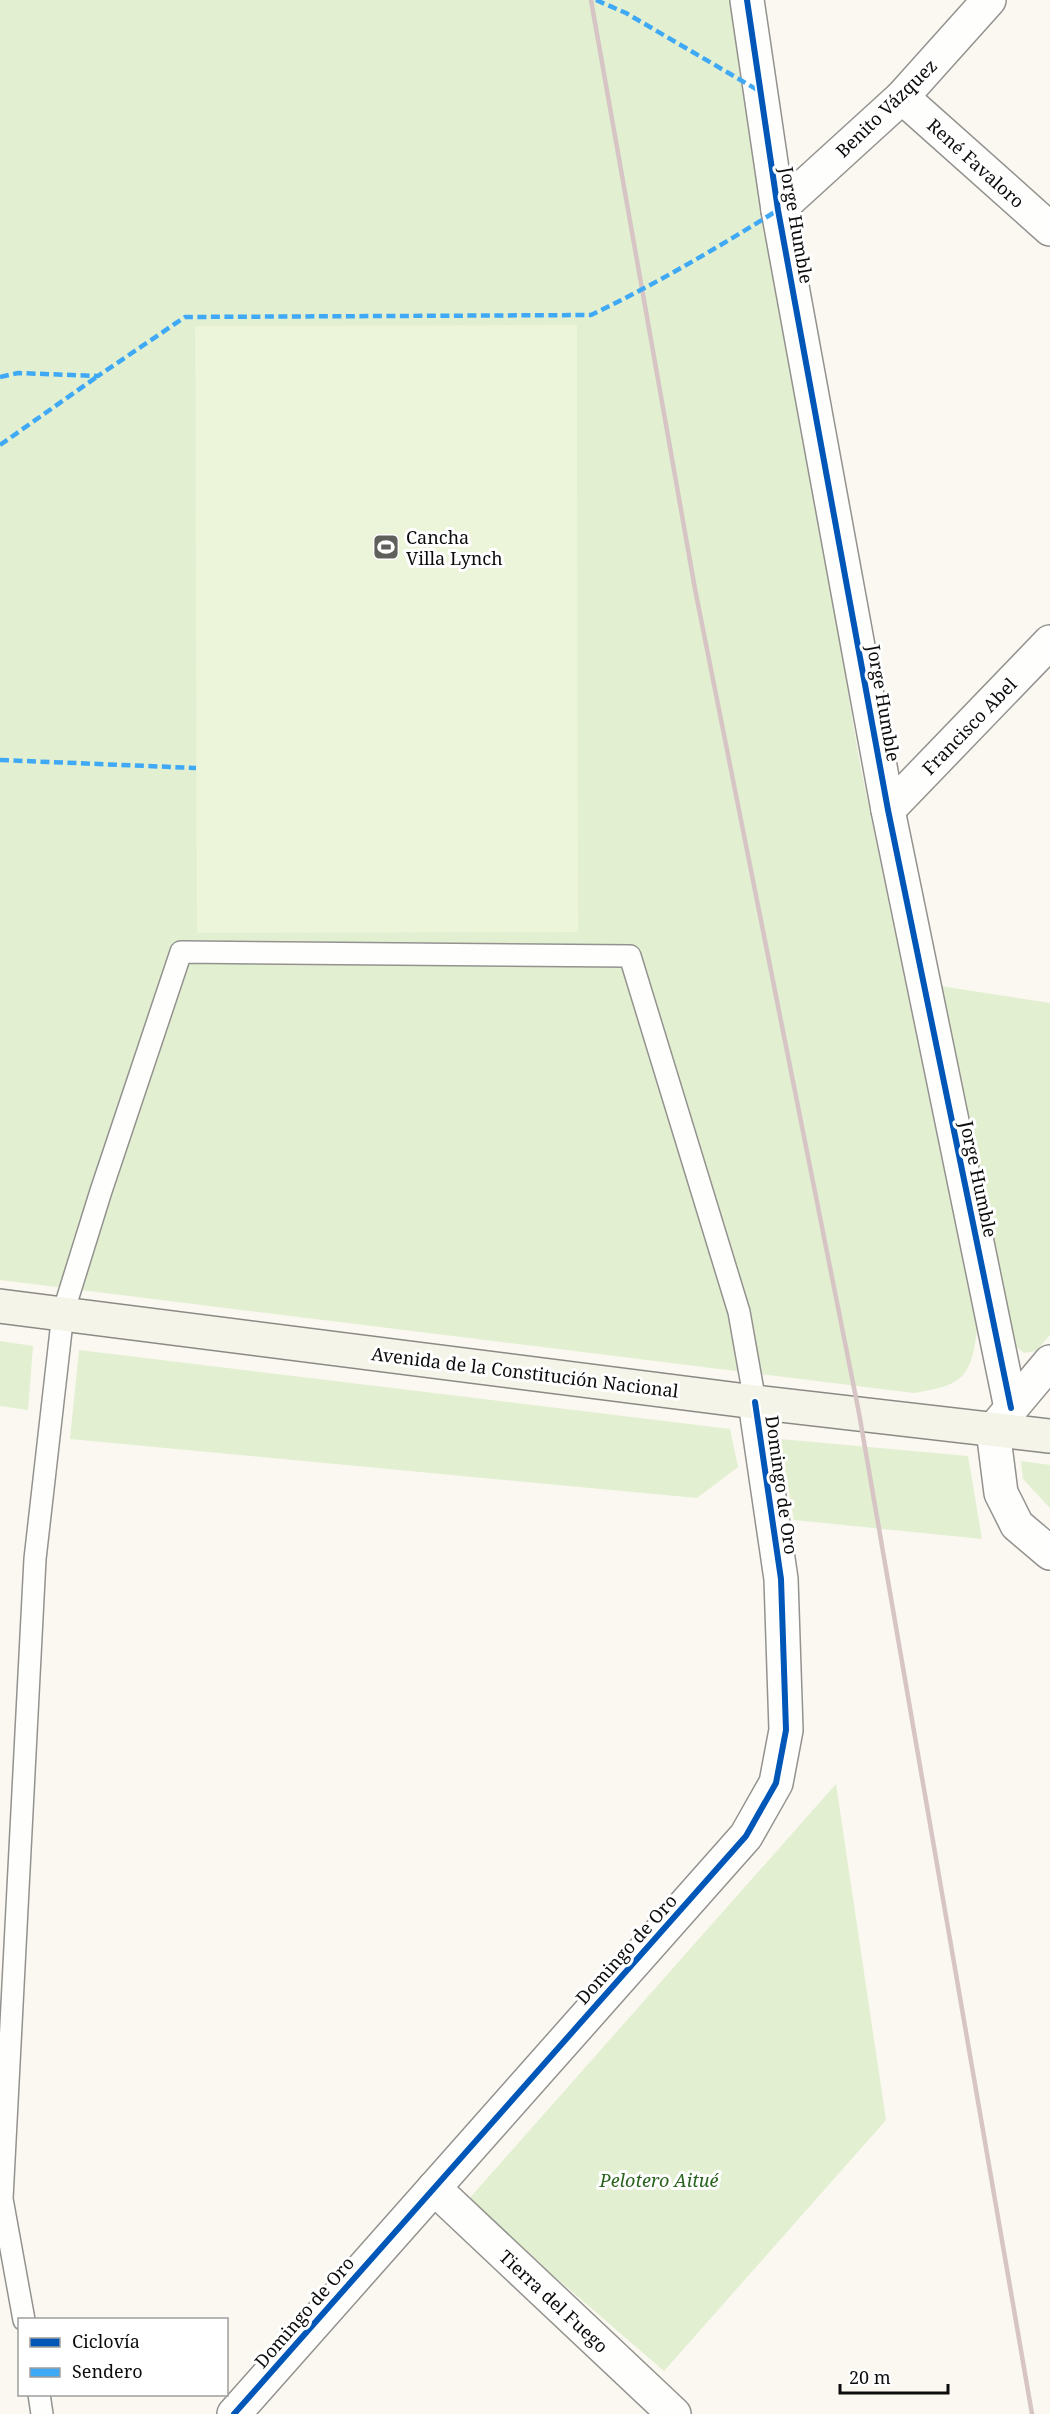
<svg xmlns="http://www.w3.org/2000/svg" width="1050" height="2414" viewBox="0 0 1050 2414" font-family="'Noto Serif',serif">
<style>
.green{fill:#e2efd0}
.pitch{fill:#ecf4da}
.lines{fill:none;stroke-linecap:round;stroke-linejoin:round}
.service-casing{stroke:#93928f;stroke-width:24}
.minor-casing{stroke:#93928f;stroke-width:36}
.secondary-casing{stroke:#8a8985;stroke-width:36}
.service{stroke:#fefefd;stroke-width:21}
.minor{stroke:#fefefd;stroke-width:33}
.secondary{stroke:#f5f4e8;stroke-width:33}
.rail{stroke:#d6c5c4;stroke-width:4.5}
.quiet{stroke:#3fa9f5;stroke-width:4.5;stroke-dasharray:9 4.5;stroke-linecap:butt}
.cycleway-casing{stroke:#fff;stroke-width:10}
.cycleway{stroke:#0057b8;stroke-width:6}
.labels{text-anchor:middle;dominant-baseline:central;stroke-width:6;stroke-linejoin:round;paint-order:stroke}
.street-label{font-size:18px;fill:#0c0c0c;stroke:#fff}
.poi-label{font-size:18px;fill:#0c0c0c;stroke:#fff;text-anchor:start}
.park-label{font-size:18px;font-style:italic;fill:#29631d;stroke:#fff}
</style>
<rect width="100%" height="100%" fill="#faf8f0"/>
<!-- green -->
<g class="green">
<path d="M0 0H734L859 759 977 1330C971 1379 962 1385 914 1393L0 1280Z"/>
<polygon points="940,986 1050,1003 1050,1335 1036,1351 1024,1353 1014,1345"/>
<polygon points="0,1341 33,1346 28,1410 0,1406"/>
<polygon points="79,1350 730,1429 738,1467 697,1498 70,1439"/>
<polygon points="780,1439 968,1456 982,1539 794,1520"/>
<polygon points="1021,1461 1050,1465 1050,1508 1023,1479"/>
<polygon points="836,1784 886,2120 664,2371 467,2201"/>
</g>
<!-- pitch -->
<polygon class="pitch" points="577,325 578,932 197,933 195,326"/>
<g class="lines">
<defs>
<g id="service">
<polyline points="24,2320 2,2199 35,1559 63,1313 101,1191 181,952 630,956 739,1312 755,1402"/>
<polyline points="39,2394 42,2414"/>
</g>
<g id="minor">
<polyline points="747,0 778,210 888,810 1011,1408"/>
<polyline points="902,97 1050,229"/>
<polyline points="778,210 902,97 989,0"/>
<polyline points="888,810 1050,642"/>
<polyline points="1050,1362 993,1430 1001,1493 1017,1525 1050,1553"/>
<polyline points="434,2188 674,2414"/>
<polyline points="234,2414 746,1836 776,1783 786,1730 781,1579 755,1402"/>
</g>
<polyline id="secondary" points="0,1306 755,1402 1050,1436"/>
</defs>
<!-- service casing -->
<use href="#service" class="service-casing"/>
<!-- minor casing -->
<use href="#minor" class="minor-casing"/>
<!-- secondary casing -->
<use href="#secondary" class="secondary-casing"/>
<!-- service -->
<use href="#service" class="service"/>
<!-- minor -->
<use href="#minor" class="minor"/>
<!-- secondary -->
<use href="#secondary" class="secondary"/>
<!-- rail -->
<polyline class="rail" points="591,0 695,589 859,1413 1032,2414"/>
<!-- quiet -->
<g class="quiet">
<polyline points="596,0 626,13 761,92"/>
<path d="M0 377 18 373 98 376 185 317 591 315C656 284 717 248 778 210"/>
<polyline points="0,445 98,376"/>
<polyline points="0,760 196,768"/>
</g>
<defs>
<g id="cycleway">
<polyline points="747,0 778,210 888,810 1011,1408"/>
<polyline points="234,2414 746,1836 776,1783 786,1730 781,1579 755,1402"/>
</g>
</defs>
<!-- cycleway casing -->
<use href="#cycleway" class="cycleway-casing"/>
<!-- cycleway -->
<use href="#cycleway" class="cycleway"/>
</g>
<!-- icons -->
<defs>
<symbol id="stadium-square" viewBox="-11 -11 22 22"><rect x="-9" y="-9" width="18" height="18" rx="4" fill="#5f5f5c" stroke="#fff"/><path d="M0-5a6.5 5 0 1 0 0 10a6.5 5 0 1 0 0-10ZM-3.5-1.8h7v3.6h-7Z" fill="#fff"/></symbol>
</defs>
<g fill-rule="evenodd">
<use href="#stadium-square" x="371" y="532" width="30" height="30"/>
</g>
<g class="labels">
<!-- street labels -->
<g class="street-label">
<text transform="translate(886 108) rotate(-44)">Benito Vázquez</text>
<text transform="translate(976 163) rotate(42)">René Favaloro</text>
<text transform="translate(797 225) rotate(80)">Jorge Humble</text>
<text transform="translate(884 703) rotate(80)">Jorge Humble</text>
<text transform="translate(969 726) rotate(-46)">Francisco Abel</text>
<text transform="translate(979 1179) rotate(78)">Jorge Humble</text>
<text transform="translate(525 1372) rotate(7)">Avenida de la Constitución Nacional</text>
<text transform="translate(782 1485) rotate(82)">Domingo de Oro</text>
<text transform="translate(626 1949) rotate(-48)">Domingo de Oro</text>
<text transform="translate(554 2301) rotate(43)">Tierra del Fuego</text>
<text transform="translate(304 2312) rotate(-49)">Domingo de Oro</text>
</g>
<!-- poi labels -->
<g class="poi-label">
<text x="406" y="537">Cancha<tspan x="406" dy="21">Villa Lynch</tspan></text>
</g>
<!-- park labels -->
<g class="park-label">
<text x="659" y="2180">Pelotero Aitué</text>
</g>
</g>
<!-- legend -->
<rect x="18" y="2318" width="210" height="78" fill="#ffffff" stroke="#9e9e9e" stroke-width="1.5"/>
<rect x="30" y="2338" width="30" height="9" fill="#0057b8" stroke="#9e9e9e" stroke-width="1.5"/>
<text x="72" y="2348" font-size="18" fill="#0c0c0c">Ciclovía</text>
<rect x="30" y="2368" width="30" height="9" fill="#3fa9f5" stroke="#9e9e9e" stroke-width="1.5"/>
<text x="72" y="2378" font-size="18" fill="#0c0c0c">Sendero</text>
<!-- scale -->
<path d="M840 2384v9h108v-9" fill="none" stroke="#0c0c0c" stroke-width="3"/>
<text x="849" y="2384" font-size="18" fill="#0c0c0c" stroke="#ffffff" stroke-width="4.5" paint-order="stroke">20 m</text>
</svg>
